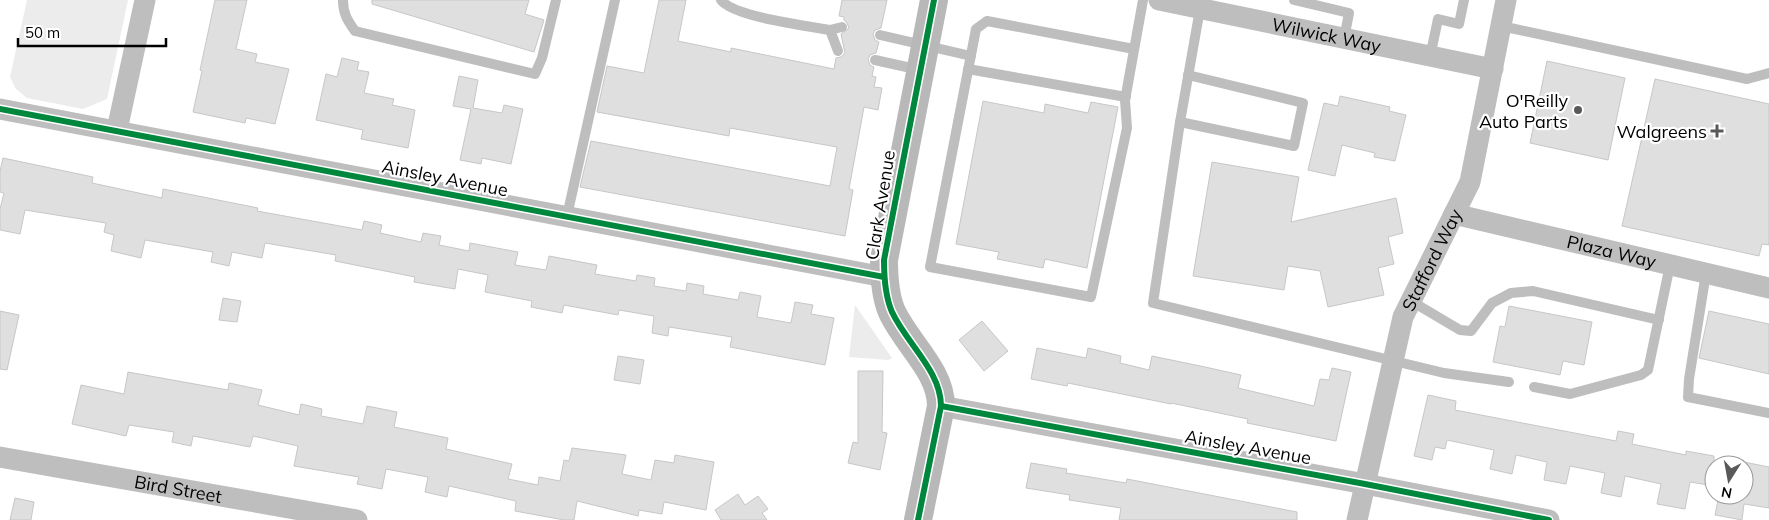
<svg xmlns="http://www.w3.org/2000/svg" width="1769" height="520" viewBox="0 0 1769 520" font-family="Mulish,sans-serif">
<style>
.green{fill:#ececec}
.building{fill:#dfdfdf;stroke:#c7c7c7}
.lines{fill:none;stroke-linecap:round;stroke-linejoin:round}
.lane{stroke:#bebebe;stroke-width:10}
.street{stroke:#bebebe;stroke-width:21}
.secondary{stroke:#b8b8b8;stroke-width:28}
.cycleway-casing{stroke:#fff;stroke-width:9}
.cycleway{stroke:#00873e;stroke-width:6}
.poi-dot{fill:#595959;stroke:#fff;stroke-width:2}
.labels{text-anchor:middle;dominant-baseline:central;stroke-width:4.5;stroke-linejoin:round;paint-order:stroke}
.street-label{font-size:18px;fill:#000;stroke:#fff}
.poi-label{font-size:18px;fill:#000;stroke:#fff;text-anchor:end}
</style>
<rect width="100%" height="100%" fill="#fff"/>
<!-- green -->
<g class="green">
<polygon points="27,0 128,0 107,99 83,109 27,98 16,89 10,77"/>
<polygon points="855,305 892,358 888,360 849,357"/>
</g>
<!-- building -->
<g class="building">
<polygon points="215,0 247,0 236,49 257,54 255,62 289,69 275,124 246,118 245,123 193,112 202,71 200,70"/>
<polygon points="372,0 529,0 525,14 544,20 534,52 372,4"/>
<polygon points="659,0 686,0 678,41 731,52 731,48 834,69 836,58 841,57 845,53 841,34 849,28 847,23 844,20 844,17 839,16 842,0 887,0 881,28 875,30 873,34 875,40 879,42 876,53 870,55 868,59 870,65 874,67 872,76 876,77 874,87 882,88 878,110 864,107 849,189 853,190 845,236 580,187 591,141 830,186 837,147 730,128 729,136 597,112 607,66 644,73"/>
<polygon points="342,58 359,62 357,70 369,72 364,93 394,99 392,105 415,110 408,148 361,139 363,130 316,120 326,74 337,77"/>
<polygon points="1547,61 1625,78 1608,160 1530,143"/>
<polygon points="459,76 478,80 473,108 502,113 504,105 523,109 511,164 482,158 481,164 460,160 471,109 453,106"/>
<polygon points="1655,79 1769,104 1769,245 1762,244 1759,256 1622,226"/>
<polygon points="1340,96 1390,107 1389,111 1406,115 1395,161 1374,157 1375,153 1342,145 1335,176 1308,170 1324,103 1338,106"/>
<polygon points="983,101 1044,113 1045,104 1088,113 1091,102 1118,107 1087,268 1045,259 1043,268 997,259 999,252 956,244"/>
<polygon points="3,158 93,177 92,183 162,198 163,189 258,208 257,211 362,230 364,221 382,225 380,233 421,242 423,233 441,236 439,245 469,251 470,243 518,252 515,265 546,270 549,256 597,265 595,274 636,281 637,275 655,278 654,286 686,291 687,283 704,286 703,294 738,300 740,292 761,296 757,317 791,323 795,302 813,305 811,314 834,318 825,365 730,347 732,337 669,327 668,336 652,333 654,316 619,310 618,315 564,305 562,313 531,307 532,301 485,292 488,275 458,269 455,289 414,282 415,277 335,261 336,255 265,243 262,258 232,252 229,266 211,262 213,252 145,240 141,258 111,251 114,235 104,232 106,223 25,210 20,234 0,230 0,209 4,193 0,192 0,171"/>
<polygon points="1212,162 1299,177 1291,222 1396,198 1403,233 1388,237 1394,264 1378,268 1384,295 1328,307 1320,271 1288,266 1284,290 1193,276"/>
<polygon points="223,298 241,301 237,322 219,320"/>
<polygon points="1509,306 1592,322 1584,365 1563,361 1560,375 1493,362 1500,326 1505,327"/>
<polygon points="0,311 19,315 7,370 0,369"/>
<polygon points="1709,311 1769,324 1769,374 1699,358"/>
<polygon points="982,321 1008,351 984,371 959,340"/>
<polygon points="1037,348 1086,358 1088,348 1121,356 1120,363 1149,370 1152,356 1205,367 1241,375 1238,388 1314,406 1320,379 1329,380 1332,368 1351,372 1336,441 1247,423 1248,419 1171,403 1171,404 1068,383 1067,386 1031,379"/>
<polygon points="618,356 644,360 640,384 614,380"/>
<polygon points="858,371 883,371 882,432 887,433 880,470 848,463 853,442 858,443"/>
<polygon points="128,372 228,390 229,383 262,390 258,405 299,415 301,404 322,409 321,416 363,424 367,406 397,412 394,427 448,438 446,449 512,464 508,479 538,485 539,477 560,481 564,460 569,461 572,448 626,455 622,474 651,480 655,460 674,463 675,455 714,462 706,510 664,502 662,514 639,510 638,516 577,501 574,520 564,520 515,511 516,501 449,486 447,497 425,492 428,477 386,469 382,489 357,484 359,477 294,466 298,446 253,436 250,447 193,436 191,446 172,442 174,432 129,425 126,436 72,424 81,385 124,394"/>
<polygon points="1428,395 1456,401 1455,410 1616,441 1618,431 1634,434 1632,444 1686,455 1686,451 1714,456 1714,486 1690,482 1685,509 1657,504 1661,484 1625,476 1621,497 1601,493 1605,473 1570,466 1566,484 1544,480 1547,462 1516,455 1512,474 1490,469 1494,450 1447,440 1445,449 1435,447 1432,460 1414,456"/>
<polygon points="1744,462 1769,467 1769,508 1744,504 1742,520 1715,515 1719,495 1744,495"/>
<polygon points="1031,463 1067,469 1066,473 1126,483 1127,479 1297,512 1297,520 1119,520 1121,508 1069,500 1070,495 1026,488"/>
<polygon points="738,494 745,505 758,496 768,509 762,513 767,520 721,520 715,510"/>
<polygon points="15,498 34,502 31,520 10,520"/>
</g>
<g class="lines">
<!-- lane -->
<g class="lane">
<path d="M343 0C343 13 347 20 355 31L535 74 542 58 556 0"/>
<path d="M721 0C734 17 807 26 830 30"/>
<polyline points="1294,0 1349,13 1344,39"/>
<polyline points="1200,9 1180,122 1153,303 1444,373 1509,382"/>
<polyline points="1501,26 1747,79 1769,73"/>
<polyline points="880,35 971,56"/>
<polyline points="1134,49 987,21 976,29 930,267 1091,297 1127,128 1125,100 1143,0"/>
<polyline points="838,51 830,30 842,27"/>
<polyline points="1430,57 1438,19 1459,24 1464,0"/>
<polyline points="875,60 920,70"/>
<polyline points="968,69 1126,97"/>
<polyline points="1180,122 1294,146 1303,103 1188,75"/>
<polyline points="567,216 615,0"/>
<polyline points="1706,273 1689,379 1688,397 1769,413"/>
<polyline points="1411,301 1460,330 1471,331 1492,303 1511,293 1533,291 1659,320"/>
<polyline points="1534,387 1570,394 1641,375 1648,370 1670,265"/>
</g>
<!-- street -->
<g class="street">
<path id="s1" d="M1159 0 1493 69"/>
<polyline points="0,109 884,277"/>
<polyline points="117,130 145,0"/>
<path id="s2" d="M1454 214 1769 288"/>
<polyline points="941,406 1365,484 1549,520"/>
<path id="s3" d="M0 457 357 520"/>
<path id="s4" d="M1357 520 1403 317 1470 182 1506 0"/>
</g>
<!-- secondary -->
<path class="secondary" d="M918 520 941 406C941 371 907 344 892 312 885 296 884 277 884 260L934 0"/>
<defs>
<g id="cycleway">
<polyline points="0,109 884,277"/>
<polyline points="941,406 1365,484 1549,520"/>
<path d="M918 520 941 406C941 371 907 344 892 312 885 296 884 277 884 260L934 0"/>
</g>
</defs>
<!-- cycleway casing -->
<use href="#cycleway" class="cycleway-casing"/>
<!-- cycleway -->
<use href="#cycleway" class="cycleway"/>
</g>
<!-- markers -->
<g class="poi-dot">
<circle cx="1578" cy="110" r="5"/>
<path d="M1714.5 123.5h5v5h5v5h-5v5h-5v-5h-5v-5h5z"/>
</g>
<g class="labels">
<!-- street labels -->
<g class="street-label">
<text stroke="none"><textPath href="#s1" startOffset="171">Wilwick Way</textPath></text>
<text transform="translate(445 178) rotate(11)">Ainsley Avenue</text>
<text transform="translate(880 205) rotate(-81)">Clark Avenue</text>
<text stroke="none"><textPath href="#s2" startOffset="162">Plaza Way</textPath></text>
<text stroke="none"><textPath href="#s4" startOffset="272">Stafford Way</textPath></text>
<text transform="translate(1248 447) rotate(10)">Ainsley Avenue</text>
<text stroke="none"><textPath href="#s3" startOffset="181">Bird Street</textPath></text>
</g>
<!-- poi labels -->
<g class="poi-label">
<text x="1568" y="100">O'Reilly<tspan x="1568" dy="21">Auto Parts</tspan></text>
<text x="1707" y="131">Walgreens</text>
</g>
</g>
<!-- north arrow -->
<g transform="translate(1729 480) rotate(191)"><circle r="24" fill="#ffffff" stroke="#999999"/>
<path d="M0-4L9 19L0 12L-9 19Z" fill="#595959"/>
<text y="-8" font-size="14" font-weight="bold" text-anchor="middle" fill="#000000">N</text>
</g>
<!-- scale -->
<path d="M18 38v8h148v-8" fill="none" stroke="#000000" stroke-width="2.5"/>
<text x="25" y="38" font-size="15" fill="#000000" stroke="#ffffff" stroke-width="4" paint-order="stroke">50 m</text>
</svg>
